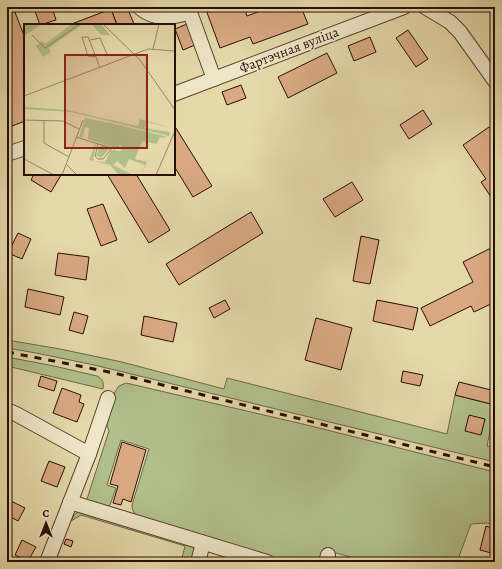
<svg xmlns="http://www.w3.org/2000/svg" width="502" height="569" viewBox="0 0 502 569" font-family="Alegreya,serif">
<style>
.green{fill:#b1c08b;stroke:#6c6648}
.building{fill:#d8a983;stroke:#280d04}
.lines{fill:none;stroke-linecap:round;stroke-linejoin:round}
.minor-casing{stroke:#57402e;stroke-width:16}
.minor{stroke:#eee6c8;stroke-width:14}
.rail{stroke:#280d04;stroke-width:3;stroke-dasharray:7 7;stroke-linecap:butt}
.labels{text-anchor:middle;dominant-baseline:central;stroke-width:3;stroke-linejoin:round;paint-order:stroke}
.street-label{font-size:14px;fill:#280d04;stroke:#eee6c8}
.inset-road{fill:none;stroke:#998768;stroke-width:1}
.view{fill:#8f2418;fill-opacity:0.15;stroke:#8f2418;stroke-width:2}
.inset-edge{fill:none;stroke:#280d04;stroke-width:2}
</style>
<rect width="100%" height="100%" fill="#e5d9aa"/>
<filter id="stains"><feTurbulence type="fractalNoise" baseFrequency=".005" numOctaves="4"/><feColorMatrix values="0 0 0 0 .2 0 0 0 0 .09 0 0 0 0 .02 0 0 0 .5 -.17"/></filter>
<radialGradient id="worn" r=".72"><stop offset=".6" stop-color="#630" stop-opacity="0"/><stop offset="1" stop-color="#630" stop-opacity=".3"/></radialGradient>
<!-- green -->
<g class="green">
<polygon points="7,340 60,349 122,362 224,389 227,378 447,434 455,395 495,405 495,412 494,412 487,446 495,448 495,462 94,365 36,353 7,348"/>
<path d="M7 357 54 366 97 376C103 379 104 383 103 389L7 366Z"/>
<path d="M126 383 307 425 495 472V525L487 523 471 524 457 562H349L351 557 325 550 321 562H284L142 519C136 515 132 513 132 505L149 449 121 440 107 485 116 488 110 505 107 507 86 502 109 431 106 421 115 392 119 386Z"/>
<path d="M80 511 191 545C196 550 193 556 192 562H181L185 546 81 515 71 521 75 514Z"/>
</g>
<!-- building -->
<g class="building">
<polygon points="7,7 13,7 25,38 25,121 7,128"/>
<polygon points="46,7 52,7 56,20 40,25 35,11"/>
<polygon points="110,7 127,7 134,24 131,25 117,25"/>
<polygon points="205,7 244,7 247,16 271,7 301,7 308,24 253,44 250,37 220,48"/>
<polygon points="111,9 117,25 69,25"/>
<polygon points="187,24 195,45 183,50 175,29"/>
<polygon points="408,30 428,59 416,67 396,38"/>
<polygon points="370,37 376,52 354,61 348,46"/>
<polygon points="327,53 337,73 288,98 278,77"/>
<polygon points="241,85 246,98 227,105 222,92"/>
<polygon points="423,110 432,124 409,139 400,125"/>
<polygon points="174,125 212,186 193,197 174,166"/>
<polygon points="489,127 495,135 495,203 481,182 486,179 463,145"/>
<polygon points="34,174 59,174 61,175 51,192 31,180"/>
<polygon points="107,174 136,174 170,230 149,243"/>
<polygon points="352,182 363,200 335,217 323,199"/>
<polygon points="103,204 117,240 101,246 87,209"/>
<polygon points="251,212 263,233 179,285 166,264"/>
<polygon points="18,233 31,239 22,259 8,253"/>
<polygon points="361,236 379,240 370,284 353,281"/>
<polygon points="495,246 495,302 474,312 471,306 430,326 421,308 473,282 463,262"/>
<polygon points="58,253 89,257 86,280 55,275"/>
<polygon points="28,289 64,297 60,315 25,307"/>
<polygon points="225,300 230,309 214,318 209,308"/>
<polygon points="377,300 418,308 413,330 373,321"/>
<polygon points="74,312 88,316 83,334 69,330"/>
<polygon points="144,316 177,323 173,342 141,335"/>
<polygon points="316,318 352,328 341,370 305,360"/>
<polygon points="403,371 423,375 420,386 401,382"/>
<polygon points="41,376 57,381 54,391 38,386"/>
<polygon points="459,382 495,391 495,405 455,395"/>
<polygon points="62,388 81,395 79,402 84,404 77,422 53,413"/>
<polygon points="469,415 485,419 481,435 465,431"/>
<polygon points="122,442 146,450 131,502 123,499 121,505 113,503 118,486 110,484"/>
<polygon points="49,461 65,467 57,487 41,481"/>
<polygon points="9,500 25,508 18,521 7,515 7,503"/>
<polygon points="486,526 495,529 495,554 480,550"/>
<polygon points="66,539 73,541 71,547 64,544"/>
<polygon points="22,540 36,547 28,561 15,555"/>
</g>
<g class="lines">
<defs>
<g id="minor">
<path d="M139 7C153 20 173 18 190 12"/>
<polyline points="188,7 214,79"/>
<polyline points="425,7 450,22 460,32 495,81"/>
<polyline points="174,94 404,7"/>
<polyline points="7,154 25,148"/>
<polyline points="7,410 16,414 89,454"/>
<polyline points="70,502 267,562"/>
<polyline points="47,562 89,454 108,398"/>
<polyline points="198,562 203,543"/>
<polyline points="326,562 328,555"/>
</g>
</defs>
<!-- minor casing -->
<use href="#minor" class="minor-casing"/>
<!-- minor -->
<use href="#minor" class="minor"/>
<!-- rail -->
<polyline class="rail" points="7,352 64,363 114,373 495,467"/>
</g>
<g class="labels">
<!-- street labels -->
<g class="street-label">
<text transform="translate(289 50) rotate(-21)">Фартэчная вуліца</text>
</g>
</g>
<!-- overview -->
<g transform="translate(24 24)">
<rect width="151" height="151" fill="#e5d9aa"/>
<path d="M0 0H18L0 12ZM48 0H59L25 24 27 28 19 33 12 22 18 17 21 20ZM67 0H77L86 11H78ZM0 83 43 86 114 102 116 95 148 104 122 98 121 104 146 108 145 112 47 88 0 85ZM61 94 91 100 144 113 135 114 133 120 118 117 111 135 123 138 118 150 121 141 105 135 101 144 93 137 89 141 109 151 94 150 86 141 65 136 71 120 53 116 72 120 69 137 81 138 87 126 97 127 98 122 94 121 92 124 64 115 65 104 61 103 59 113H55ZM77 121 86 124 77 134 72 131Z" fill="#b1c08b"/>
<path class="inset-road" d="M79 0 116 36 151 86M8 11 21 24 56 0M66 16 76 14 83 30M129 25 135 0M72 33 64 32 58 13H64L72 33 76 44M0 72 124 25 151 27M0 96 39 97 55 105M20 96V119L45 133M52 113 91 125 95 122M74 120 71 132 74 135H79L88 124M0 135 30 151M42 140 53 151M38 151 59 96M132 151 151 107"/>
<path class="view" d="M41 31H123V124H41Z"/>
<rect width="151" height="151" class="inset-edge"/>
</g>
<!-- margin -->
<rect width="502" height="569" fill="none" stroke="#e5d9aa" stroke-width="24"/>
<rect x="8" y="8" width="486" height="553" fill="none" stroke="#280d04" stroke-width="2"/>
<rect x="12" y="12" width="478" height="545" fill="none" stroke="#280d04"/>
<!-- north arrow -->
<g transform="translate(46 523)" stroke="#eee6c8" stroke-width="3" paint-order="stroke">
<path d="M0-3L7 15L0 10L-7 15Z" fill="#280d04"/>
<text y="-6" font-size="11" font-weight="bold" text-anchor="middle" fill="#280d04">С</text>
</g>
<rect width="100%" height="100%" filter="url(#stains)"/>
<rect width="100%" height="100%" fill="url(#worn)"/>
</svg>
